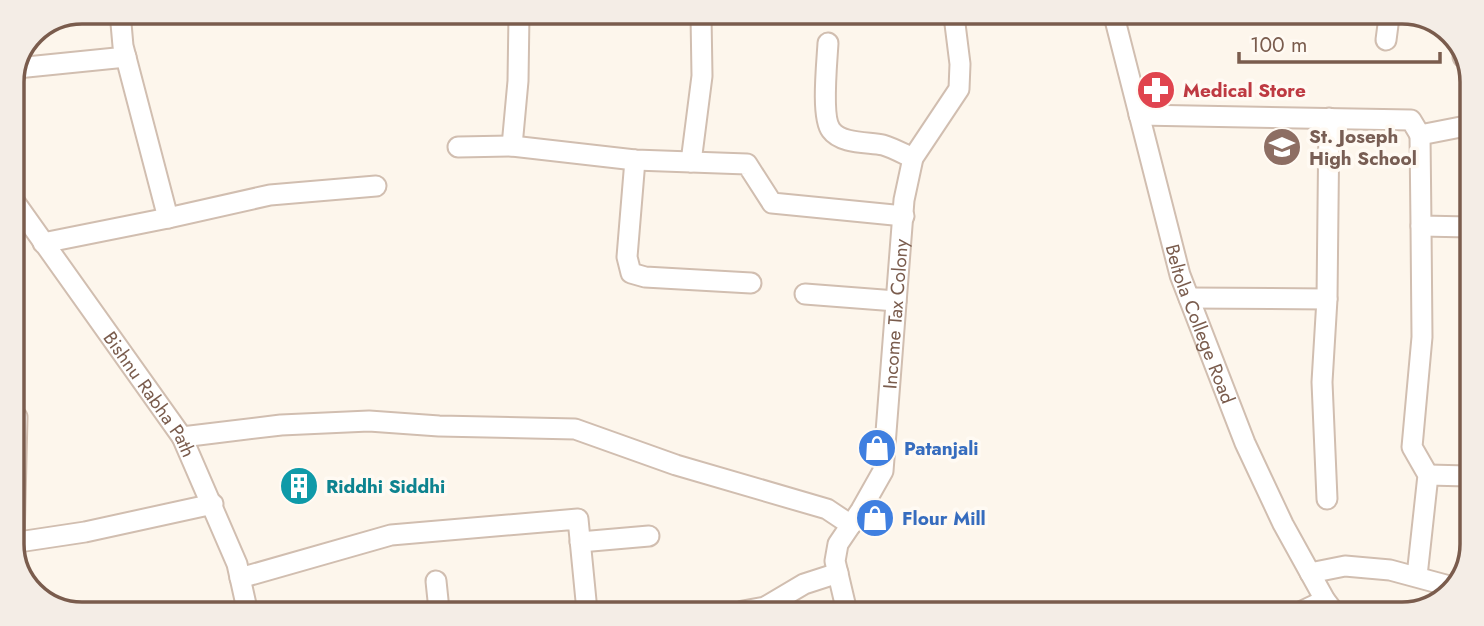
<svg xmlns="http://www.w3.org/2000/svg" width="1484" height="626" viewBox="0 0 1484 626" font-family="Jost,sans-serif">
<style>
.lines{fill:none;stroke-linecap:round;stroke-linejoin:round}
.minor-casing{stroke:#d1beb0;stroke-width:23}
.minor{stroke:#fff;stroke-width:19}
.labels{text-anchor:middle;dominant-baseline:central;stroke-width:7;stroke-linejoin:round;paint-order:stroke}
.health-label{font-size:19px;font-weight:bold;fill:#be3a42;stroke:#fffaf3;text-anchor:start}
.education-label{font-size:19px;font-weight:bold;fill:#785e54;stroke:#fffaf3;text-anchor:start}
.street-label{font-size:19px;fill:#7a5c4d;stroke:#fffaf3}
.shop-label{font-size:19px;font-weight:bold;fill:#366cbe;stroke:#fffaf3;text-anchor:start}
.culture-label{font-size:19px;font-weight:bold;fill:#0d838f;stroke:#fffaf3;text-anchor:start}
.rim{fill:none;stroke:#7a5c4d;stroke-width:3.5}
</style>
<rect width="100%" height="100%" fill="#fdf6ec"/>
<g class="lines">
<defs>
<g id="minor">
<polyline points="120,12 123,46 168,218"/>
<path id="s1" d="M1114 16 1180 275 1245 443 1283 524 1325 600 1335 613"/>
<polyline points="1386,40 1389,17"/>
<path d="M828 43C827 62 821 117 831 130 841 144 868 142 883 145 893 148 904 154 913 158"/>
<polyline points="1463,57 1463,55"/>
<polyline points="17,68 126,57"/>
<polyline points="1139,115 1411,120 1420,135"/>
<polyline points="512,146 518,81 519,14"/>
<polyline points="458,147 512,146 635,160 747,164 772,203 904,216"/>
<polyline points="635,160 627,257 631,273 645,277 751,283"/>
<polyline points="691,162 702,76 701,15"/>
<path id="s2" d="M12 198 182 437 237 564 247 609"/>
<polyline points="1470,227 1421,226 1420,135 1471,125"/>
<polyline points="43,243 168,218 270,195 376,186"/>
<polyline points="805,294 896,301"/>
<polyline points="1189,298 1327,299"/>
<polyline points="182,437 281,425 369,421 439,426 575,429 676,465 827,509 851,525"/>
<polyline points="1428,475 1468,476"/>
<polyline points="1327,499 1322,382 1327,299 1329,118"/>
<polyline points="580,542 649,536"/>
<polyline points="12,543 85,532 213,504"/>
<polyline points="14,543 17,417"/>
<polyline points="1310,573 1345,566 1390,570 1453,587"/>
<polyline points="1417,576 1428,475 1412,447 1422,337 1421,226"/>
<polyline points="240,578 391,535 578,519 587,611"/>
<polyline points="436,581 439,610"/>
<polyline points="743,611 765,607 804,584 838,573"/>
<path id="s3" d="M847 612 835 561 838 544 861 510 883 471 904 200 913 158 959 89 960 64 954 16"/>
<polyline points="1298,613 1325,600"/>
</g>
</defs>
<!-- minor casing -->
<use href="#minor" class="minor-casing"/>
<!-- minor -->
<use href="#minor" class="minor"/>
</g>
<!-- icons -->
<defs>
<symbol id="pharmacy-disc" viewBox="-11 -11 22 22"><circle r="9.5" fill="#e0444e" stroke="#fffaf3"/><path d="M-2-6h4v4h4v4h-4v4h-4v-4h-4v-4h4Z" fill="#fff"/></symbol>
<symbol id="school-disc" viewBox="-11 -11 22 22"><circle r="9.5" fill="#8d6e63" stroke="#fffaf3"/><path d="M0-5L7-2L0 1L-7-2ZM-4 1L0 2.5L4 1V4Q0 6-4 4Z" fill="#fff"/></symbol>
<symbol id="shop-disc" viewBox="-11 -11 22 22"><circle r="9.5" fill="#3f7fe0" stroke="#fffaf3"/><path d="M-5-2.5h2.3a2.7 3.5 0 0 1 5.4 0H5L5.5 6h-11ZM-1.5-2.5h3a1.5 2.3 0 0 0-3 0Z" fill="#fff"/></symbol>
<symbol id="building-disc" viewBox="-11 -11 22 22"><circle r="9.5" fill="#0f9aa8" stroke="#fffaf3"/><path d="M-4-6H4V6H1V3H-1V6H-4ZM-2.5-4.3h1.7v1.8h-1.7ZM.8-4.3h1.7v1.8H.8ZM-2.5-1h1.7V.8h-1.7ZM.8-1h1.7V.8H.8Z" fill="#fff"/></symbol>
</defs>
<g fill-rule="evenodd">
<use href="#pharmacy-disc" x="1134" y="68" width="44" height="44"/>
<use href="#school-disc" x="1260" y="125" width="44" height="44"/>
<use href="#shop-disc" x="855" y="426" width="44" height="44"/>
<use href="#building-disc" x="277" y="464" width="44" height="44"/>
<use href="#shop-disc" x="853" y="496" width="44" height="44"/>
</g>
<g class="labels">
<!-- health labels -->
<g class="health-label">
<text x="1183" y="90">Medical Store</text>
</g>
<!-- education labels -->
<g class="education-label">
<text x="1309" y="136">St. Joseph<tspan x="1309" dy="22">High School</tspan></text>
</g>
<!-- street labels -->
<g class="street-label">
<text stroke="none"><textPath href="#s3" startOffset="313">Income Tax Colony</textPath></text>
<text stroke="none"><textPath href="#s1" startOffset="320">Beltola College Road</textPath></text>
<text stroke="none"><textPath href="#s2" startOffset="240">Bishnu Rabha Path</textPath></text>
</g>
<!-- shop labels -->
<g class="shop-label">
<text x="904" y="448">Patanjali</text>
<text x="902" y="518">Flour Mill</text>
</g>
<!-- culture labels -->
<g class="culture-label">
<text x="326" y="486">Riddhi Siddhi</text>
</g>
</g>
<!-- crop -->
<path d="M0 0H1484V626H0ZM82 24H1402A58 58 0 0 1 1460 82V544A58 58 0 0 1 1402 602H82A58 58 0 0 1 24 544V82A58 58 0 0 1 82 24Z" fill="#f4ede6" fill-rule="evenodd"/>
<path class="rim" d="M82 24H1402A58 58 0 0 1 1460 82V544A58 58 0 0 1 1402 602H82A58 58 0 0 1 24 544V82A58 58 0 0 1 82 24Z"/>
<!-- scale -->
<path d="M1239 52v10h201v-10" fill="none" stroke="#7a5c4d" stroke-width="3.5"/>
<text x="1250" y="52" font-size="21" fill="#7a5c4d" stroke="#fffaf3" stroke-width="5" paint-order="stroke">100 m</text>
</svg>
